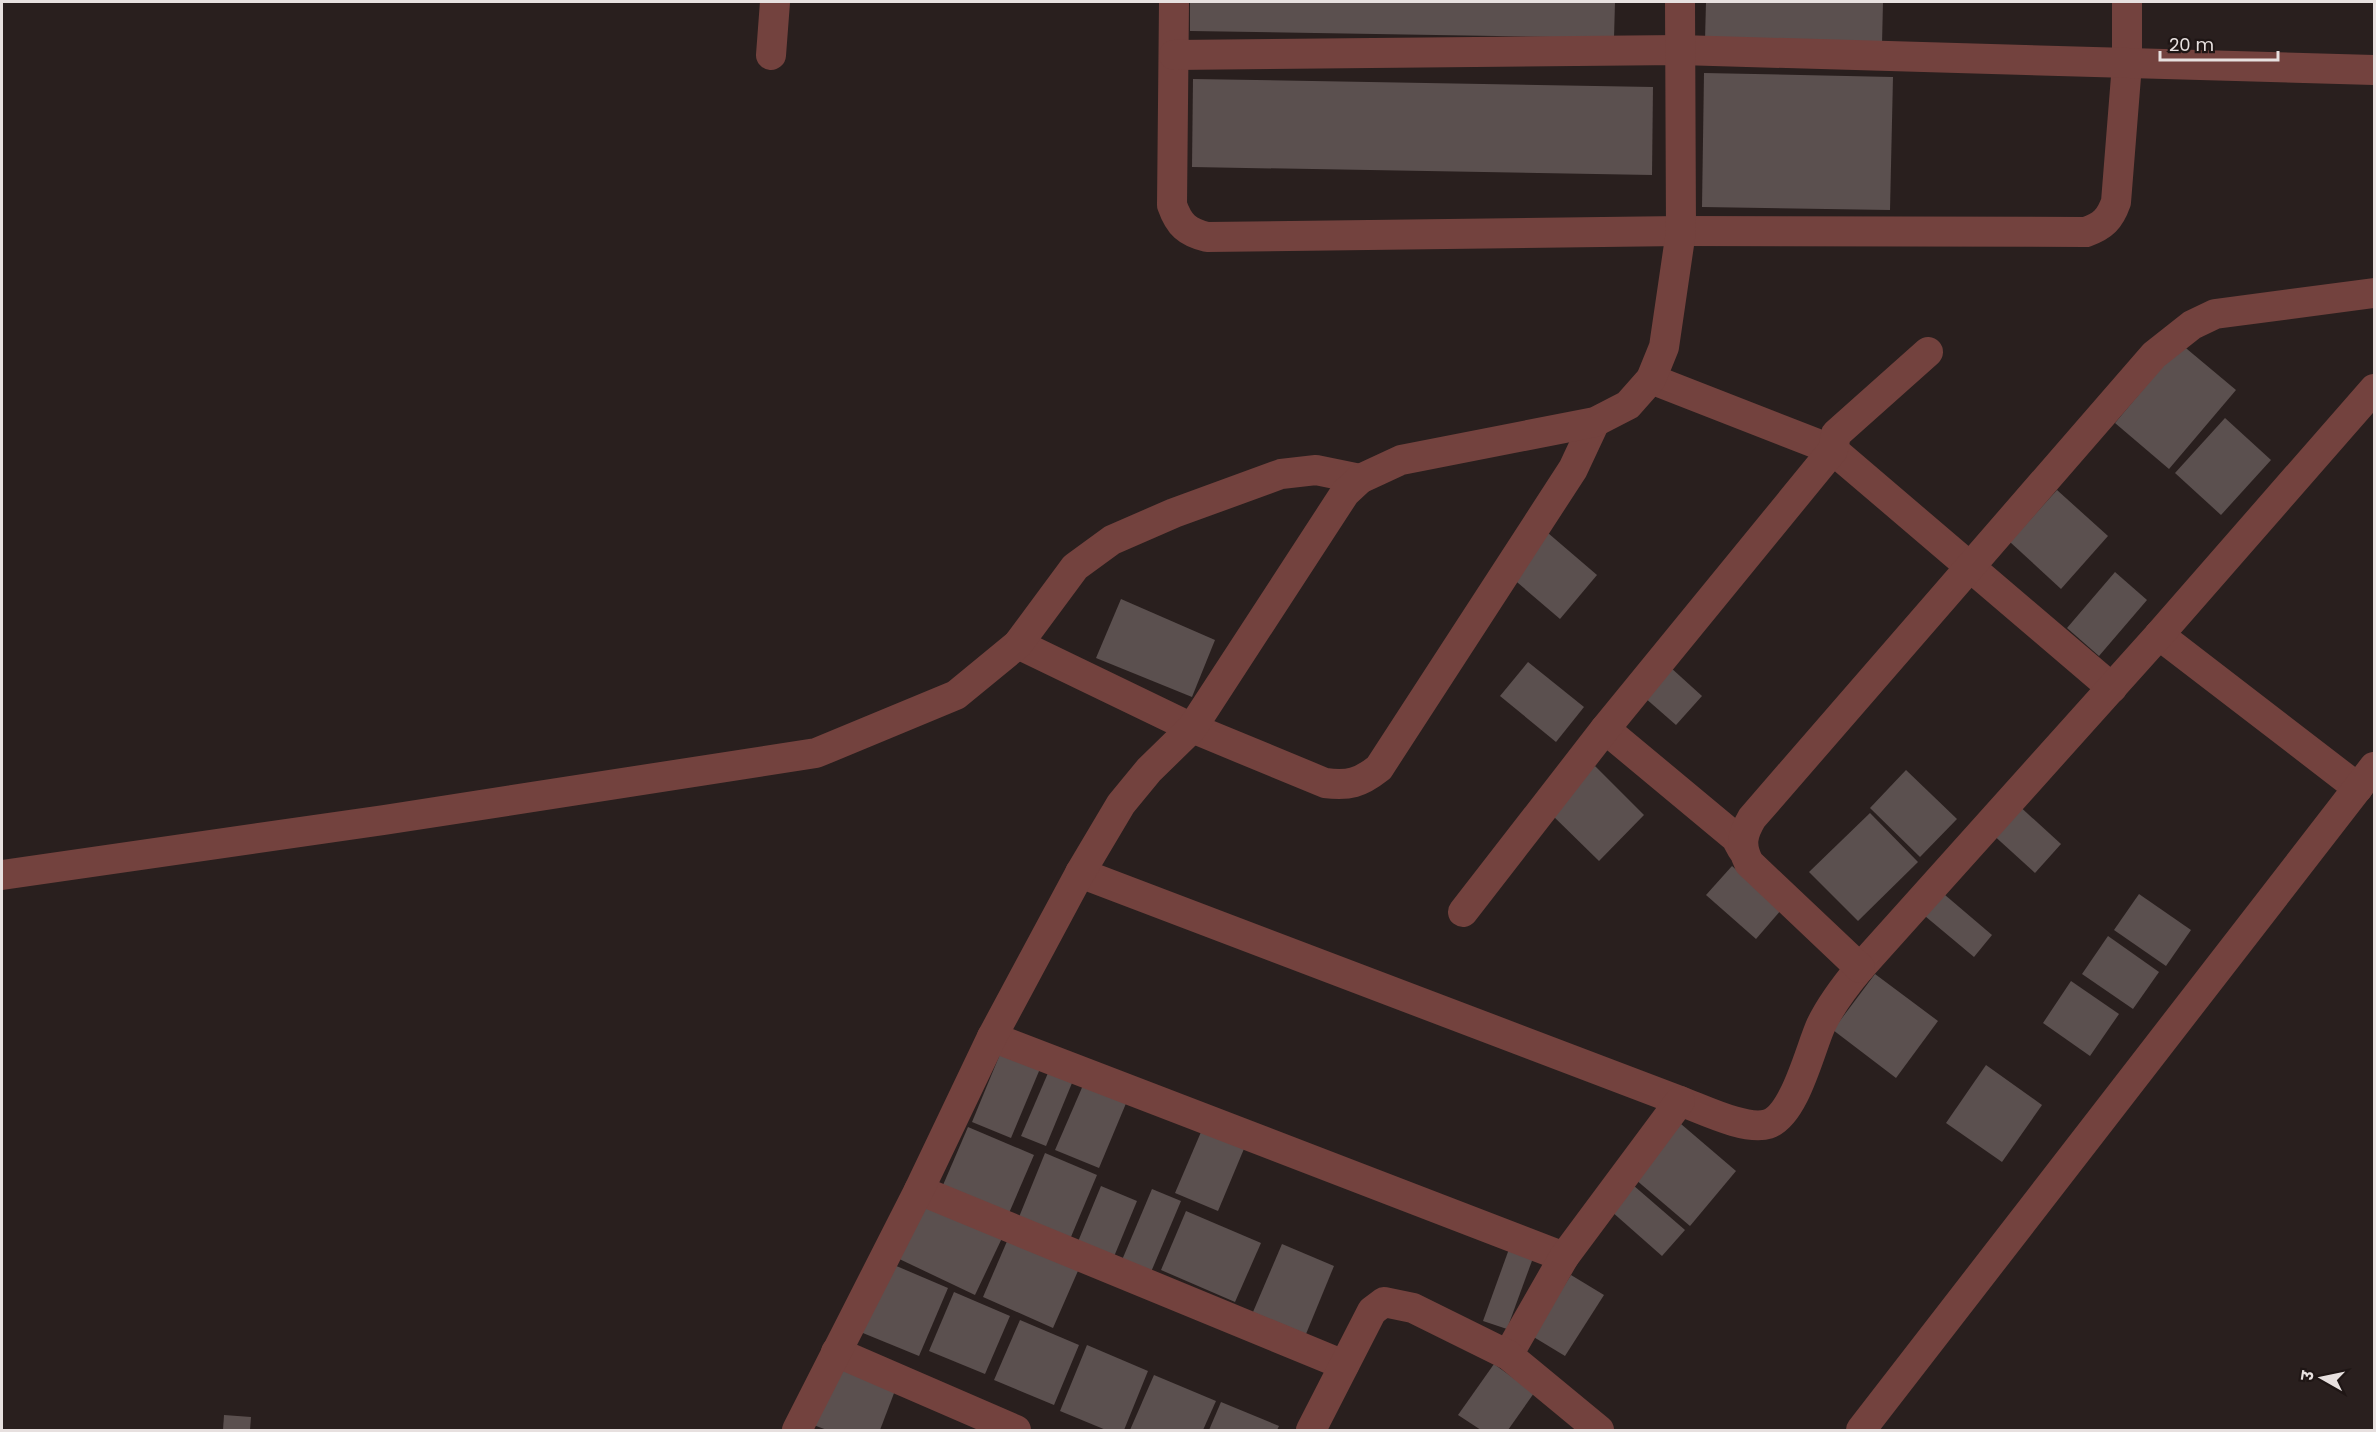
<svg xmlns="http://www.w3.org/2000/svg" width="2376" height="1432" viewBox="0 0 2376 1432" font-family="Poppins,'Noto Sans Devanagari',sans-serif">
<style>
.building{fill:#5b504f}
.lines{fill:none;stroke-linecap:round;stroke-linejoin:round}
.street{stroke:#73423e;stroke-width:30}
</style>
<rect width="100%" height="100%" fill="#291f1e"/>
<!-- building -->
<g class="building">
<polygon points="1190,2 1615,2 1614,38 1190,31"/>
<polygon points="1706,2 1883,2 1882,44 1705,40"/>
<polygon points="1704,73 1893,77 1890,210 1702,207"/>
<polygon points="1193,79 1653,87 1652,175 1192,167"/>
<polygon points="2181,344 2236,390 2169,469 2115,423"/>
<polygon points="2225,418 2271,460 2221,515 2175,473"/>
<polygon points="2057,490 2108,536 2061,589 2010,542"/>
<polygon points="1548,533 1597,575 1560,619 1511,577"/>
<polygon points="2115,572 2147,600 2099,656 2067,628"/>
<polygon points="1121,599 1215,640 1192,697 1096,658"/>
<polygon points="1528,662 1584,707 1556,742 1500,696"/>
<polygon points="1670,667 1702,696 1676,725 1644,697"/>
<polygon points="1595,766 1644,815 1599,861 1549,812"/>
<polygon points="1906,770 1957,819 1920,857 1870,808"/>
<polygon points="2016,803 2061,844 2035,873 1990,832"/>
<polygon points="1870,813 1918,862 1858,921 1809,872"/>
<polygon points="1732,866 1781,910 1756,939 1706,895"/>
<polygon points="1938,889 1992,935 1974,957 1919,911"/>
<polygon points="2139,894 2191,930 2166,966 2114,930"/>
<polygon points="2108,936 2159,972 2133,1009 2082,974"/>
<polygon points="1875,974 1938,1021 1896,1078 1833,1030"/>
<polygon points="2071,981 2119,1014 2090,1056 2043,1023"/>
<polygon points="1003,1047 1042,1064 1011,1138 972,1122"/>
<polygon points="1986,1065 2042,1105 2002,1162 1946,1123"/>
<polygon points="1048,1073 1072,1083 1046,1146 1021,1136"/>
<polygon points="1084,1083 1127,1101 1099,1168 1055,1150"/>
<polygon points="1681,1124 1736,1171 1690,1226 1635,1179"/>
<polygon points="1204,1125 1246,1144 1218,1211 1175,1193"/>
<polygon points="968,1127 1034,1155 1006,1220 940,1192"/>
<polygon points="1045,1153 1097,1175 1068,1244 1017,1222"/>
<polygon points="1633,1185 1685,1230 1662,1256 1611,1211"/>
<polygon points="1101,1186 1137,1201 1113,1259 1077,1244"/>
<polygon points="1152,1189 1181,1201 1151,1272 1122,1260"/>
<polygon points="920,1197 1003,1236 975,1295 893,1256"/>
<polygon points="1186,1211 1261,1243 1235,1302 1161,1270"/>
<polygon points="1011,1232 1081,1264 1053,1328 983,1297"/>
<polygon points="1282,1244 1334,1266 1306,1334 1253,1312"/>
<polygon points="1509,1249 1533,1258 1507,1329 1483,1321"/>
<polygon points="887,1262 948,1288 919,1356 858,1331"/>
<polygon points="1571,1275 1604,1295 1565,1356 1532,1336"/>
<polygon points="954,1292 1010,1316 985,1374 929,1351"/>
<polygon points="1020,1320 1079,1345 1054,1405 994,1380"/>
<polygon points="1087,1345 1148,1371 1124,1430 1106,1430 1060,1411"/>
<polygon points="830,1364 896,1388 880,1430 827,1430 808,1423"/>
<polygon points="1494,1364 1534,1393 1508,1430 1481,1430 1458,1415"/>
<polygon points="1154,1375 1216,1401 1203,1430 1130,1430"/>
<polygon points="1221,1402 1279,1426 1277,1430 1209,1430"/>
<polygon points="224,1415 251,1417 250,1430 223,1430"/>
</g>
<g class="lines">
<!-- street -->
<g class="street">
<path d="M1174 2 1172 205C1179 225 1187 232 1207 237L1681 231 2086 232C2103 226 2110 219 2116 202L2127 64V2"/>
<polyline points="771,55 775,2"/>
<polyline points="1174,55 1680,50 2374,70"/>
<polyline points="1651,379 1833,450 2112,688"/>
<polyline points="2159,635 2358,788"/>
<path d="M1018 644 1192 728 1325 783C1349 786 1360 783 1379 768L1573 469 1595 422"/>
<polyline points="1605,729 1736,838 1742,849"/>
<path d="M1080 873 1680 1101C1702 1109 1746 1131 1768 1124 1795 1115 1810 1049 1821 1025 1831 1004 1845 986 1860 968L2159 635 2374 389"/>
<polyline points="2,875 384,820 816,753 956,695 1018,644 1075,567 1112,540 1174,513 1281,474 1316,470 1360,479"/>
<polyline points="1463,912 1605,729 1833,450 1836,434 1928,352"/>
<path d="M1860 968 1749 863C1740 845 1742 835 1752 818L2154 355 2192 325 2215 314 2374 293"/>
<polyline points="992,1037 1564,1257"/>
<polyline points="919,1190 1344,1365"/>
<polyline points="836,1352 1016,1430"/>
<polyline points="1508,1355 1564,1257 1680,1101"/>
<polyline points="797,1430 919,1190 992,1037 1080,873 1121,804 1149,770 1192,728 1345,493 1360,479 1401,460 1595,422 1628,405 1651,379 1664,347 1681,231 1680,2"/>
<polyline points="1311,1430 1372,1311 1384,1302 1413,1308 1508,1355 1599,1430"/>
<polyline points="1861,1430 2374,767"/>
</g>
</g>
<!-- border -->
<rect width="2376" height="1432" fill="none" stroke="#e7e0df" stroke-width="6"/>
<!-- north arrow -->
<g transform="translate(2322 1378) rotate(279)" stroke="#1f1615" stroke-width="4.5" paint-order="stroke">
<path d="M0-4.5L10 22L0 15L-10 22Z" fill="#e7e0df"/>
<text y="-9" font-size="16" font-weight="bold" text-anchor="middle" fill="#e7e0df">उ</text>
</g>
<!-- scale -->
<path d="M2160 51v9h118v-9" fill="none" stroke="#e7e0df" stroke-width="3"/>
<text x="2169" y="51" font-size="18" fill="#e7e0df" stroke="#1f1615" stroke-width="4.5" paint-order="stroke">20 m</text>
</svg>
